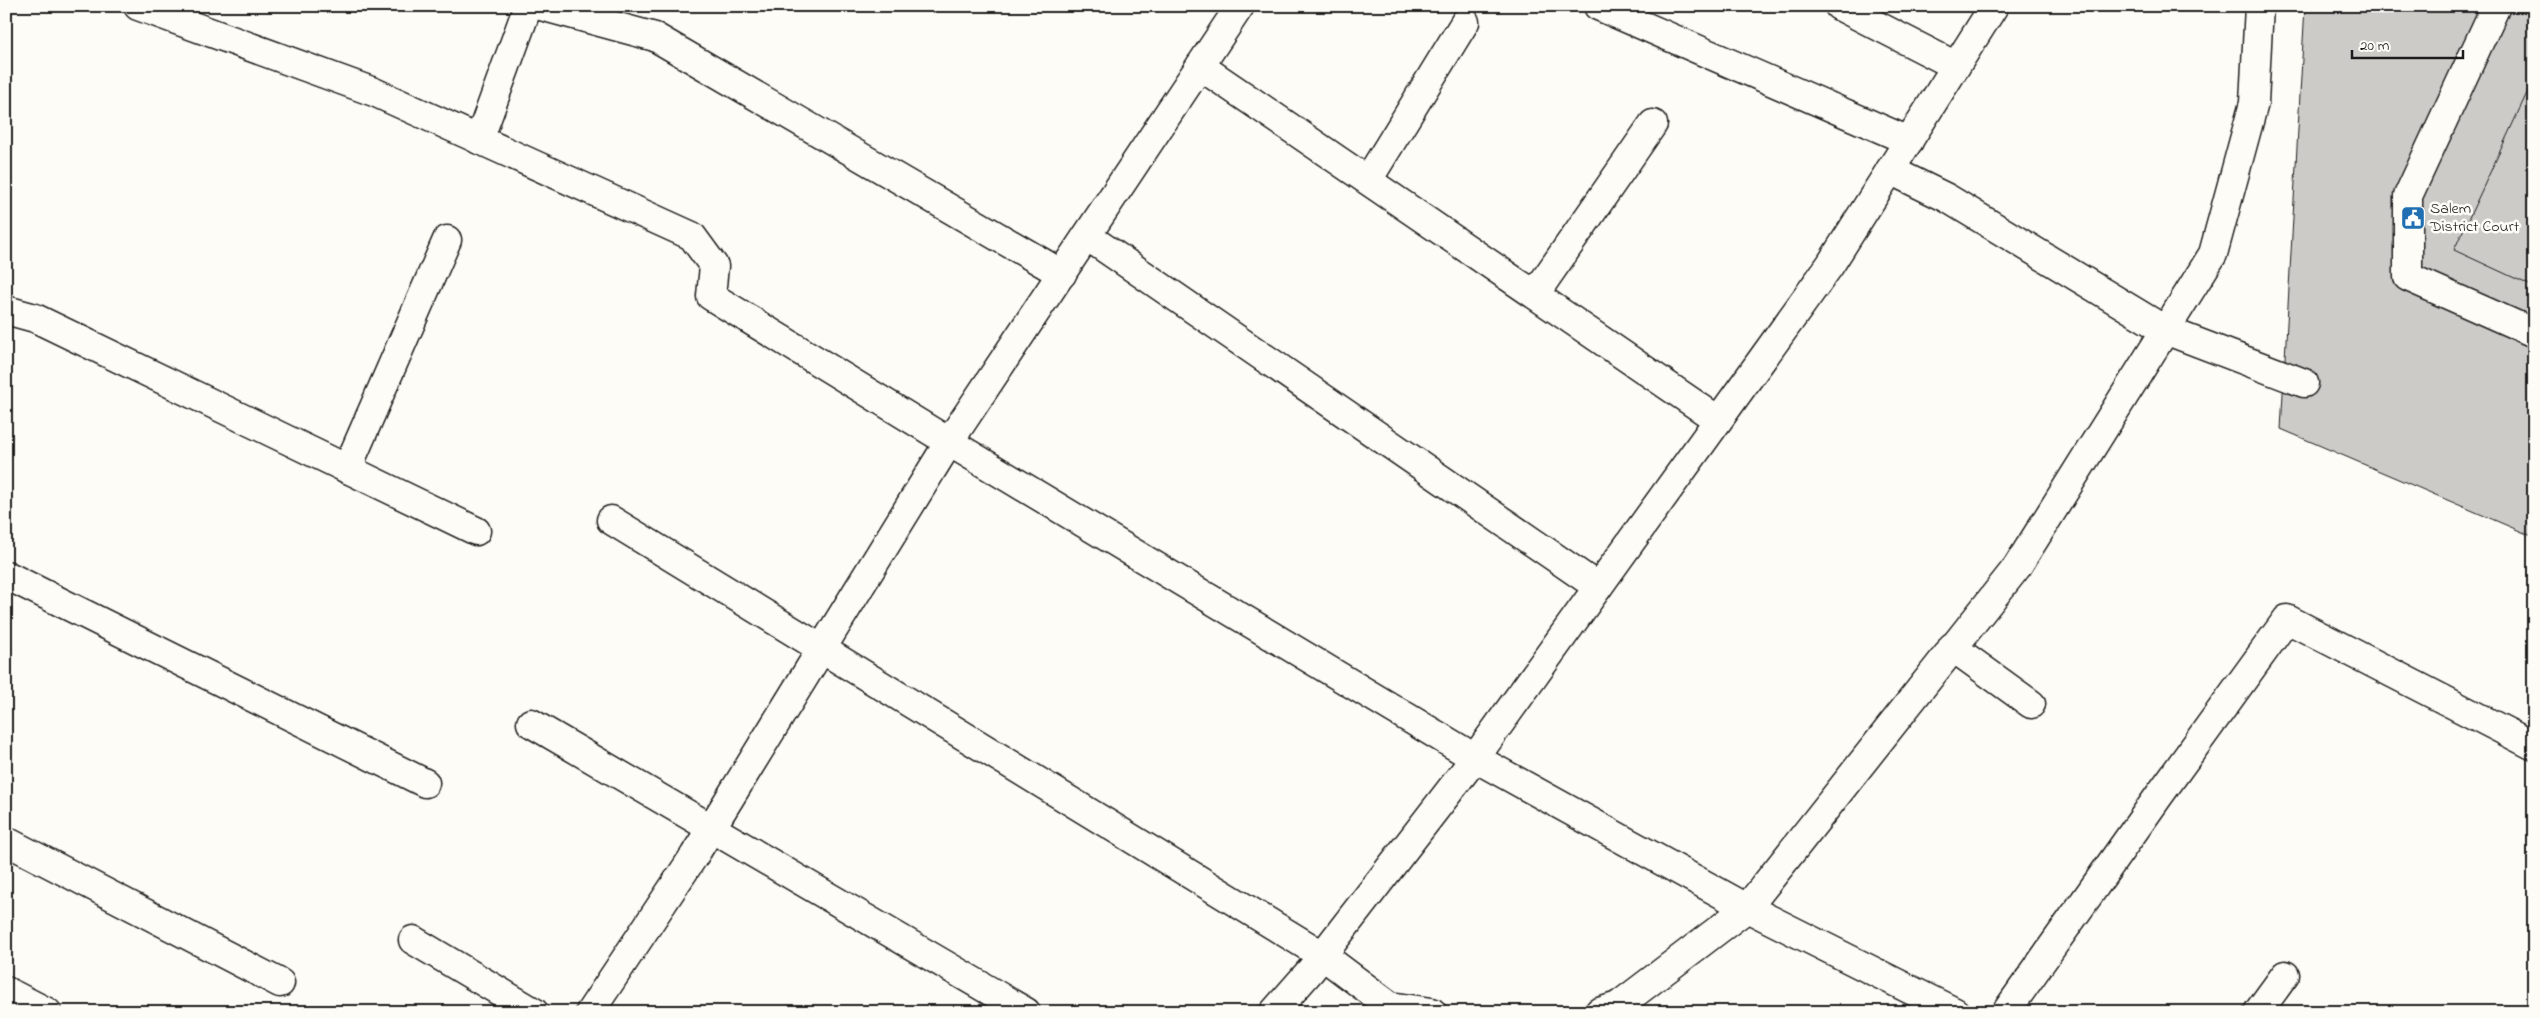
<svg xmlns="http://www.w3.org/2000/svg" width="2540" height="1018" viewBox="0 0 2540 1018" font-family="'Indie Flower',sans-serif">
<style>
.building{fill:#cccbc8;stroke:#1c1c1c}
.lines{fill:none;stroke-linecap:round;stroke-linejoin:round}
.minor-casing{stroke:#1c1c1c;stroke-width:31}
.minor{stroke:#fdfcf7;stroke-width:28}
.labels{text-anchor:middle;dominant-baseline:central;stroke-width:5;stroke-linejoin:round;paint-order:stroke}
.poi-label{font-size:16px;fill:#1c1c1c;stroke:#fdfcf7;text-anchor:start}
</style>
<rect width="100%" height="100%" fill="#fdfcf7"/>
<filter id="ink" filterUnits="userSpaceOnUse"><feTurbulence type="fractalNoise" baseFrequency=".02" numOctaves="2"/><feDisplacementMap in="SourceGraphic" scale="10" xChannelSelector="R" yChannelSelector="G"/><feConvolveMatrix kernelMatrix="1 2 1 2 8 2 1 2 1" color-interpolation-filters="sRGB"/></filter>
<g filter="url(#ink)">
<!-- building -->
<g class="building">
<polygon points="2305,6 2534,6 2534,537 2281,429"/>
<polygon points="2534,78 2534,287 2454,250"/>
</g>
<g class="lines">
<defs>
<g id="minor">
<polyline points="138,6 374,92 692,236 714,266 711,296 949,442 1240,6"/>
<polyline points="541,6 655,37 1062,274"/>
<polyline points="1598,6 1909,141"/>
<polyline points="1839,6 1956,66"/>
<polyline points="2496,6 2408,196 2408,277 2534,333"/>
<polyline points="1200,66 1718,420"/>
<polyline points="479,140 528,6"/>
<polyline points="1890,170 1947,198 2165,330 2304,383"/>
<polyline points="1368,180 1465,22"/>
<polyline points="1087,236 1598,587"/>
<polyline points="1535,294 1653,124"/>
<polyline points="6,310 35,318 476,531"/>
<polyline points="347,469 447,240"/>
<polyline points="611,520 1322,955 1390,1006 1432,1012"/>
<polyline points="6,575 425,783"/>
<polyline points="1952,647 2031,704"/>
<polyline points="531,723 1026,1012"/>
<polyline points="6,841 280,983"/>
<polyline points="413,940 534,1012"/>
<polyline points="6,991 47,1012"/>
<polyline points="590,1012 694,856 949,442 1475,758 1747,908 2017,567 2213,254 2254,103 2259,6"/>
<polyline points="1274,1012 1311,970 1475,758 1830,265 1994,6"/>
<polyline points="1599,1012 1618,1006 1747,908 1955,1012"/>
<polyline points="2006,1012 2158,797 2287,619 2534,746"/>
<polyline points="2258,1012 2285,975"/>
</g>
</defs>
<!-- minor casing -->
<use href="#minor" class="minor-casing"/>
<!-- minor -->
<use href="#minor" class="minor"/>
</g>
</g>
<!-- icons -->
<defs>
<symbol id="civic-square" viewBox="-11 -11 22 22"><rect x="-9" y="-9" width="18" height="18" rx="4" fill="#1f6fb2" stroke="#fdfcf7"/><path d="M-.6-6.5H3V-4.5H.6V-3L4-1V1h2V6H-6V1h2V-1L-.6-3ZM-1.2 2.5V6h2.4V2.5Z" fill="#fff"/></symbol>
</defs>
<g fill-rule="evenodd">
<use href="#civic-square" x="2399" y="204" width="28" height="28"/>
</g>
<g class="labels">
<!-- poi labels -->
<g class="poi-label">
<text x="2430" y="209">Salem<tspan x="2430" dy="18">District Court</tspan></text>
</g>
</g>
<!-- margin -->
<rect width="2540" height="1018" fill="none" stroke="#fdfcf7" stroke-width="25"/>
<rect x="12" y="12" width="2515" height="993" fill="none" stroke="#1c1c1c" stroke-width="2" filter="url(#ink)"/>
<!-- scale -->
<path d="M2352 50v8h111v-8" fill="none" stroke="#1c1c1c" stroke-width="2.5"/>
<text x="2360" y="50" font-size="15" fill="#1c1c1c" stroke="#fdfcf7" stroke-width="4" paint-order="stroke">20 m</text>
</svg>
